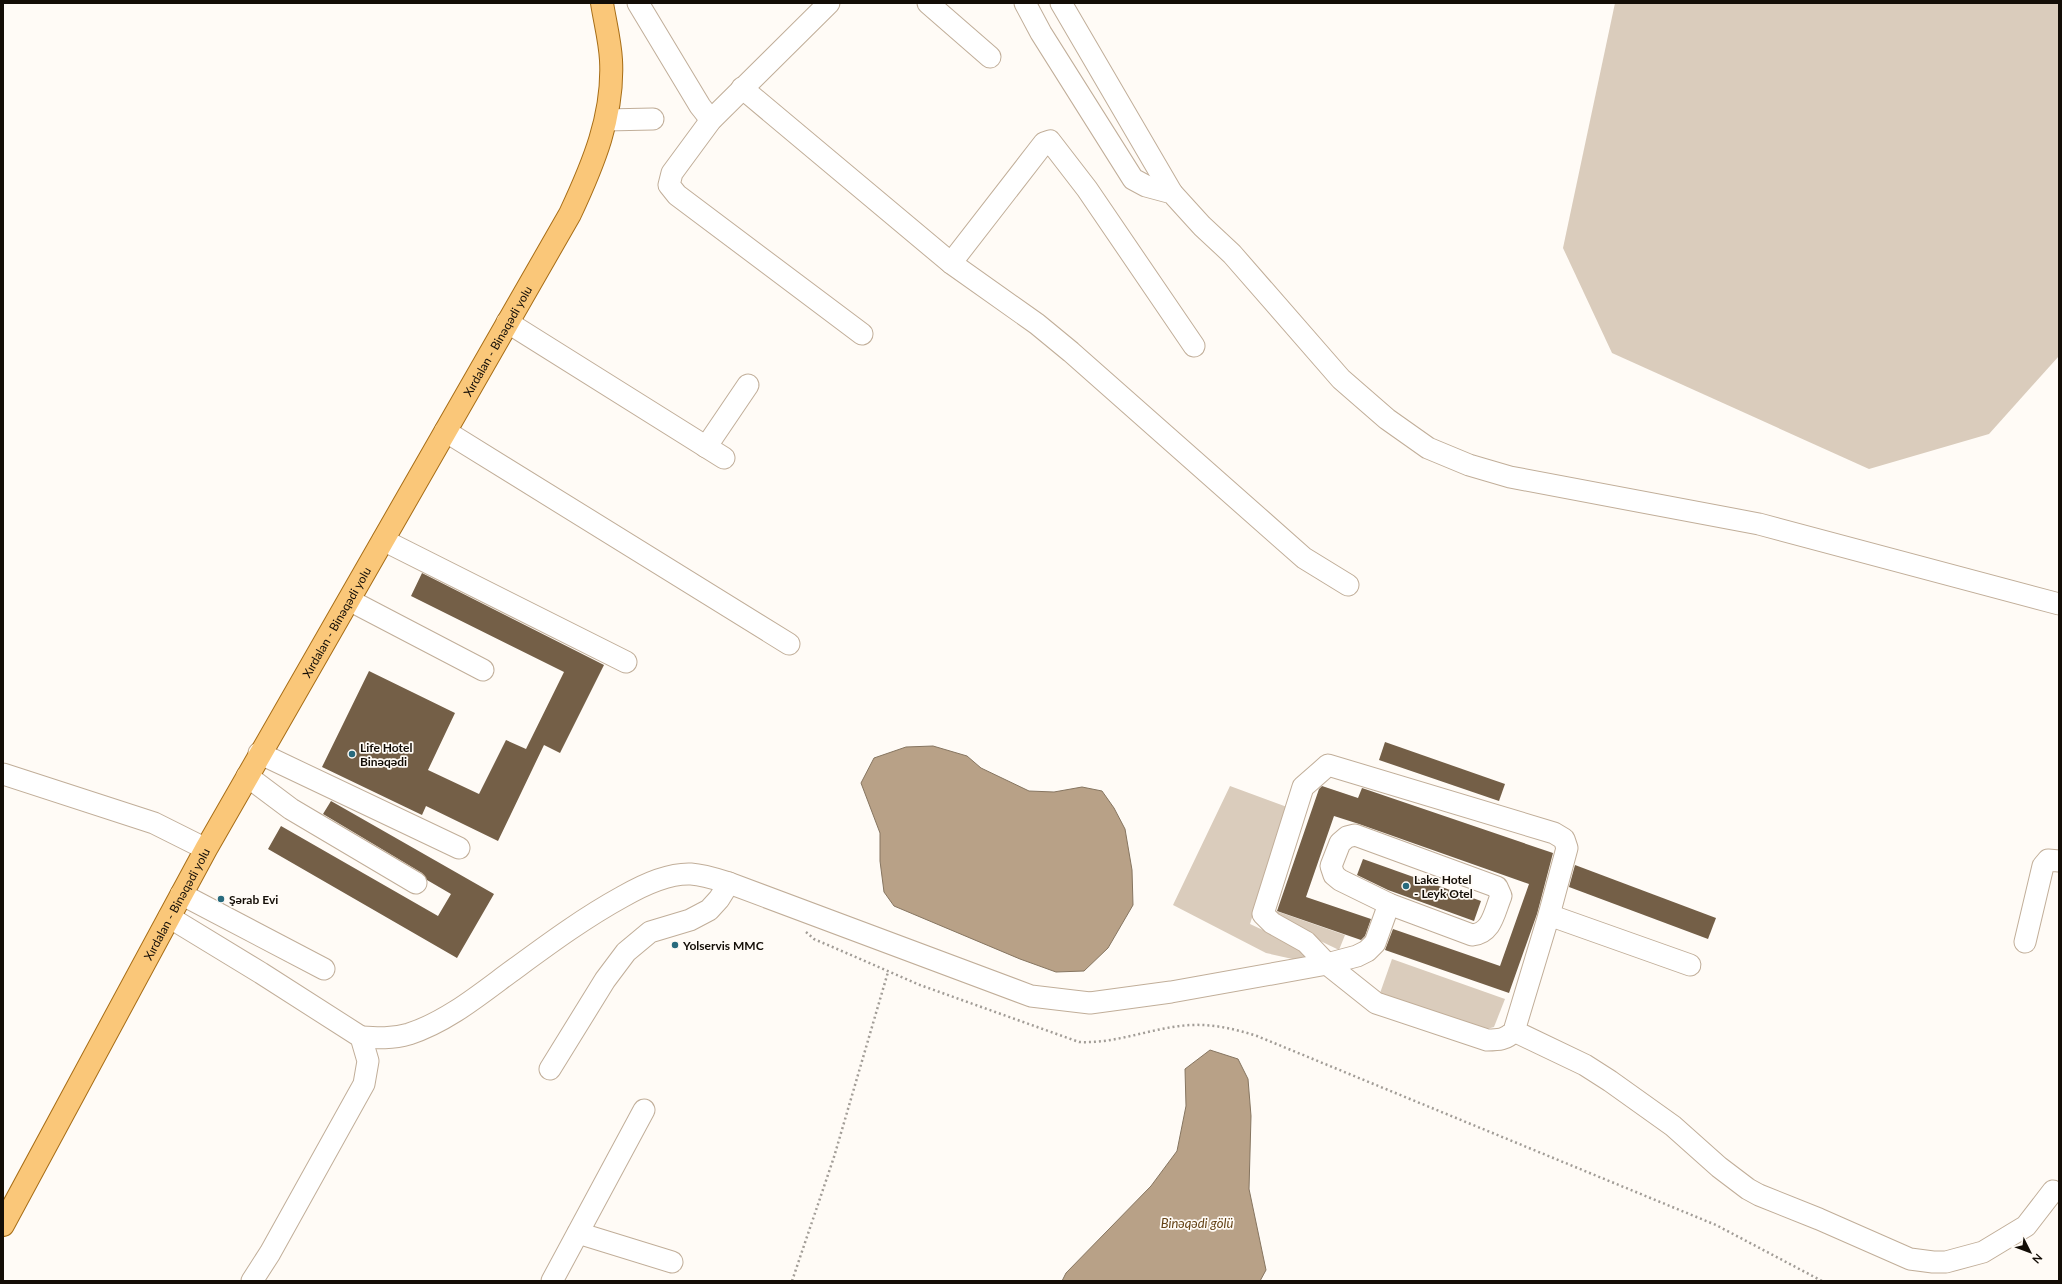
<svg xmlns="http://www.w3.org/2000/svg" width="2062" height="1284" viewBox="0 0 2062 1284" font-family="Lato,sans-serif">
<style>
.green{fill:#daccbc}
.water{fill:#b8a187;stroke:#867560}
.building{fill:#745f47}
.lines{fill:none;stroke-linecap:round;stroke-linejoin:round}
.minor-casing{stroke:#c1ae99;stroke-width:23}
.major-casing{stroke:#a76d16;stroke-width:24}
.path{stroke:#a29d97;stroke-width:2.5;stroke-dasharray:2 3;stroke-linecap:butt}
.minor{stroke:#fff;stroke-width:21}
.major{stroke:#fac779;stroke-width:22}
.poi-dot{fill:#286a7d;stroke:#fffbf6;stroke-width:1.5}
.labels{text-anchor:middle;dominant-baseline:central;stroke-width:3.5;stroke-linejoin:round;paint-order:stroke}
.street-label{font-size:12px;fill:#130d06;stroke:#fffbf6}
.poi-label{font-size:12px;font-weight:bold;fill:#130d06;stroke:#fffbf6;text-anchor:start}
.water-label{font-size:13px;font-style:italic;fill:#644215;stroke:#fffbf6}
</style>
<rect width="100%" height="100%" fill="#fffbf6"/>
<!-- green -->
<g class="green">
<polygon points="1615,3 2059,3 2059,356 1989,434 1869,469 1612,353 1563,248"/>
<polygon points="1230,786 1287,807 1250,924 1302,948 1308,955 1297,960 1266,953 1173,905"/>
<polygon points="1276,911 1345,935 1339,950 1281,922"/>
<polygon points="1392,959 1505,999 1494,1027 1480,1031 1379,996"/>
</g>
<!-- water -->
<g class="water">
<polygon points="933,746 967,756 981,768 1029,791 1054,792 1082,787 1102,791 1114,808 1125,829 1132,870 1133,905 1108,948 1084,971 1056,972 1020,959 894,906 884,892 880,861 880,833 861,783 874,758 906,747"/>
<polygon points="1210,1050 1238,1059 1248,1079 1251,1116 1249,1189 1266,1270 1260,1281 1062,1281 1066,1273 1151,1186 1177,1151 1186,1106 1185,1069"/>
</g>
<!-- building -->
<g class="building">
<polygon points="422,573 604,665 560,753 544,745 498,841 426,806 422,815 322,767 369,671 455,713 428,770 479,794 506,740 526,749 564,672 411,596"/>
<polygon points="1385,742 1505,784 1499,801 1379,760"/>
<polygon points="1322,786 1358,798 1362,788 1553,853 1537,914 1509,993 1385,950 1393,929 1500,966 1529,884 1359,824 1334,816 1306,897 1371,919 1365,936 1361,940 1277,911 1319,789"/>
<polygon points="331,801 494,894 457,958 268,849 281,826 438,916 451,894 427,880 422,873 323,814"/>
<polygon points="1363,859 1481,901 1474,921 1388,890 1357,875"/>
<polygon points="1575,865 1716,918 1708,939 1569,887"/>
</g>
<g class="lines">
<defs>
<g id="minor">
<polyline points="638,3 700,106 711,120"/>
<polyline points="829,3 711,120 672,173 669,185 677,195 862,334"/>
<polyline points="928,3 990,57"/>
<polyline points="1025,3 1041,33 1133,179 1146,186 1172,193 1202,226 1232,254 1341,379 1387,419 1428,448 1469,465 1510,477 1759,524 2059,604"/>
<polyline points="1061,3 1172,193"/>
<polyline points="742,88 951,263 1037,324 1071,352 1304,558 1348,585"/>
<polyline points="606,120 653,119"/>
<polyline points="951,263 1037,152 1044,143 1050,141 1087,189 1194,346"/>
<polyline points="507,322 724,458"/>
<polyline points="445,431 789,644"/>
<polyline points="706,447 748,385"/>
<polyline points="383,540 626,662"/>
<polyline points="349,600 483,670"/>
<polyline points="259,753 459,848"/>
<path d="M1328 765 1554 833 1564 839 1567 848 1549 915 1514 1031C1506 1040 1498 1040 1487 1040L1376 1003 1327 964 1306 942 1272 923 1263 914 1303 787Z"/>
<polyline points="3,774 154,823 206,849"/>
<polyline points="247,776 291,809 416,883"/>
<path d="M1355 835 1497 887 1501 896C1494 913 1492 933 1472 935L1389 904 1340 880 1334 875 1331 866 1340 843 1347 837Z"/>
<polyline points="181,894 324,969"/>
<polyline points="1549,915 1690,965"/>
<polyline points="169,917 261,973 361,1037 368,1061 364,1084 270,1253 252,1281"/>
<polyline points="2025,942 2043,866 2048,860 2059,861"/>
<polyline points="1514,1031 1585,1065 1610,1081 1673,1126 1719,1167 1748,1189 1759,1195 1819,1219 1910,1259 1933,1262 1946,1262 1983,1252 2026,1226 2053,1191"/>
<path d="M361 1037C377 1038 392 1039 409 1034 446 1022 478 996 509 973 546 946 582 919 622 897 641 886 668 873 691 874 704 875 716 879 729 883L1031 996 1090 1003 1171 992 1327 964 1357 956 1367 951 1375 943 1389 904"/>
<polyline points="550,1069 605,980 626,952 650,932 690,920 709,910 719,899 729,883"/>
<polyline points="578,1233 672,1262"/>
<polyline points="552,1281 644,1110"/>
</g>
<g id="major">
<path id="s1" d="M3 1225 206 849 570 214C593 165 614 115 611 60 610 41 605 22 602 3"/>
</g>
</defs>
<!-- minor casing -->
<use href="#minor" class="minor-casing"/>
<!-- major casing -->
<use href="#major" class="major-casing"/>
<!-- path -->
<g class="path">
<path d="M806 932 814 939 920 985 1079 1042C1117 1044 1153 1027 1191 1025 1214 1024 1235 1029 1257 1036L1716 1225 1822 1281"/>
<polyline points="792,1281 834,1157 888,972"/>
</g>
<!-- minor -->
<use href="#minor" class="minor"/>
<!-- major -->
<use href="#major" class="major"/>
</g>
<!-- markers -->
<g class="poi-dot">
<circle cx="352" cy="754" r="4"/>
<circle cx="1406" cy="886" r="4"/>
<circle cx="221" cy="899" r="4"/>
<circle cx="675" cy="945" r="4"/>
</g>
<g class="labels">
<!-- street labels -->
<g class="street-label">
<text stroke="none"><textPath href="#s1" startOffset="1013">Xırdalan - Binəqədi yolu</textPath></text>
<text stroke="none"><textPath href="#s1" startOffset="689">Xırdalan - Binəqədi yolu</textPath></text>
<text stroke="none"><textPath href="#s1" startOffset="365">Xırdalan - Binəqədi yolu</textPath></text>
</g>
<!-- poi labels -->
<g class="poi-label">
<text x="360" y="747">Life Hotel<tspan x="360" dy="14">Binəqədi</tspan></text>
<text x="1414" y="879">Lake Hotel<tspan x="1414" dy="14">- Leyk Otel</tspan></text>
<text x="229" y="899">Şərab Evi</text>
<text x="683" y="945">Yolservis MMC</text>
</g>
<!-- water labels -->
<g class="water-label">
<text x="1197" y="1223">Binəqədi gölü</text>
</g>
</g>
<!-- border -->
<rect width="2062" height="1284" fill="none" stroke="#130d06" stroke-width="8"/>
<!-- north arrow -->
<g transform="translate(2030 1252) rotate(132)" stroke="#fffbf6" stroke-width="3" paint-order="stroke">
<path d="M0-3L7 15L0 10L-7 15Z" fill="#130d06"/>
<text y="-6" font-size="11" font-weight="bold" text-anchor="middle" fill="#130d06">N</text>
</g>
</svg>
